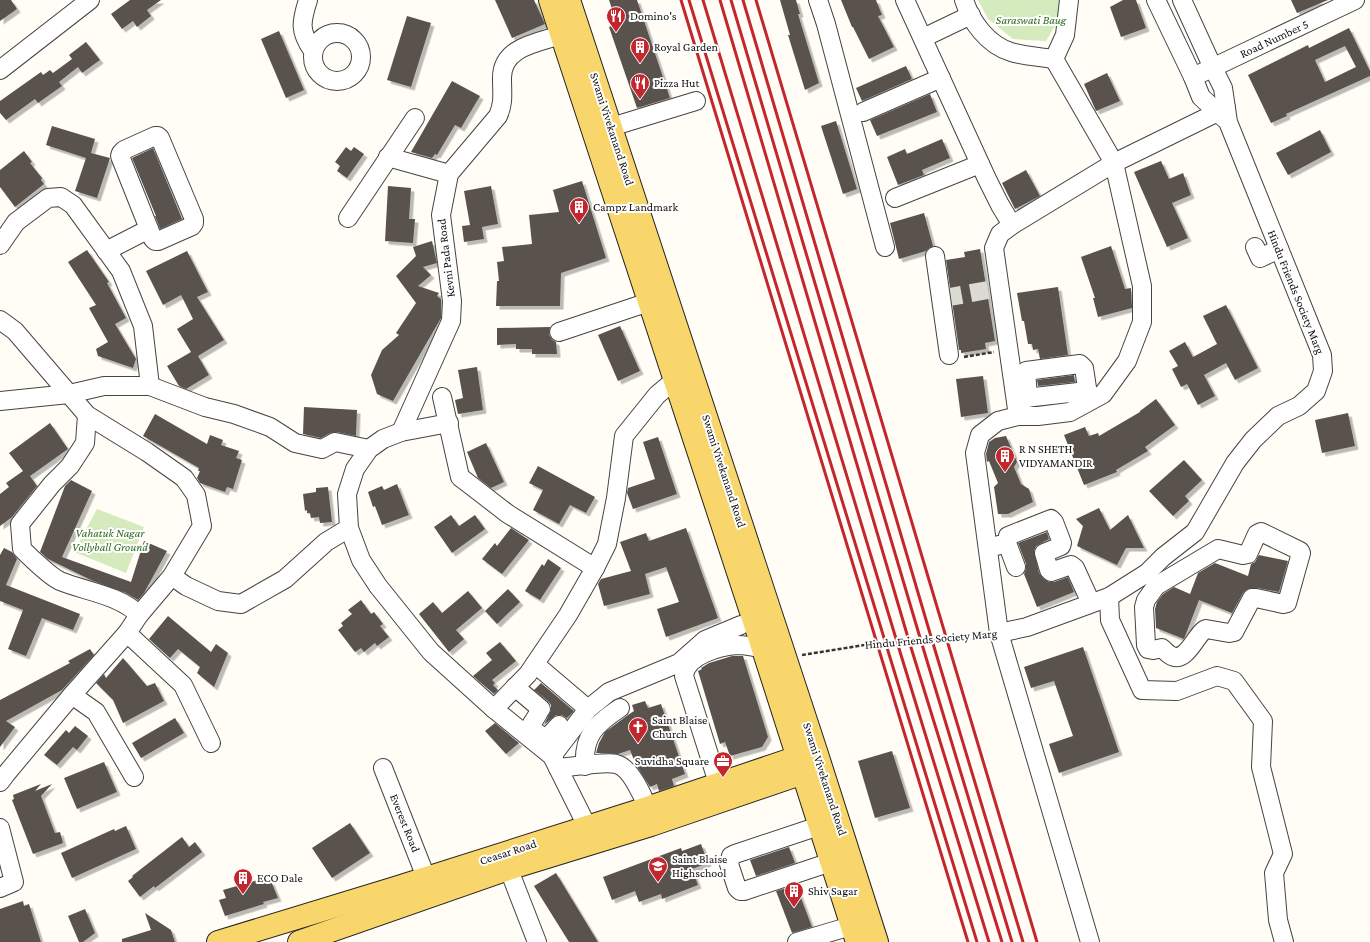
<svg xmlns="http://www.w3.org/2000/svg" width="1370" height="942" viewBox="0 0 1370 942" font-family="'Crimson Pro',serif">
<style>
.green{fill:#d5ebbd}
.building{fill:#5a524d;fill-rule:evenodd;filter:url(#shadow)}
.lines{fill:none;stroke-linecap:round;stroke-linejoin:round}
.minor-tunnel{stroke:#dbdad3;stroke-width:18;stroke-dasharray:18 9;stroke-linecap:butt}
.minor-casing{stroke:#444;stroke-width:20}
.major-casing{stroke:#222;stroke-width:24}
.path{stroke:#333;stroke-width:2.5;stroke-dasharray:4 2;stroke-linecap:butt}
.minor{stroke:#fff;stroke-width:18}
.major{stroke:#f9d66b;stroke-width:22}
.rail{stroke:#c4262e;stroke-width:3}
.labels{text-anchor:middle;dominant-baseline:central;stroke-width:4;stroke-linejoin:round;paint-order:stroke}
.poi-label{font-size:12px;fill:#111;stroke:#fff;text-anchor:start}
.park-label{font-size:12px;font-style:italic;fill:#2f6b1f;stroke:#fff}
.street-label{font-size:12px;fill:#111;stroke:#fff}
</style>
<defs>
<filter id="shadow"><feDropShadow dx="3.5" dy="3.5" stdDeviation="0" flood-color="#0004"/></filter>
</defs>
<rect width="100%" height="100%" fill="#fffdf5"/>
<!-- green -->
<g class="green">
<polygon points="978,0 1061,0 1062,14 1046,41 1013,39 988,19"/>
<polygon points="97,509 144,527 126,573 74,552"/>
</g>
<!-- building -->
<g class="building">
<polygon points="0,0 11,0 17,9 0,21"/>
<polygon points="130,0 161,0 147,10 151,16 137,27 133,21 122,29 111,14"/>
<polygon points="495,0 534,0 545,24 512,38"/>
<polygon points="609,0 637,0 670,98 637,108 609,27 617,24"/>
<polygon points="780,0 796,0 800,14 798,14 819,83 805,90 788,35 790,35"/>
<polygon points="841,0 876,0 882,15 878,16 894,47 869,59 853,27 852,27"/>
<polygon points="1123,0 1136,0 1146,28 1121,37 1110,7"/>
<polygon points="1291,0 1328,0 1297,13"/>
<polygon points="407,16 431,23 411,87 387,80"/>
<path d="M1349 28 1370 71V76L1286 114 1287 116 1271 123 1248 75 1308 45 1309 48ZM1345 46 1356 67 1325 82 1315 60Z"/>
<polygon points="279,31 304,90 286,98 261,39"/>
<polygon points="86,42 100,60 82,73 78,67 59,82 62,86 38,103 35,99 6,120 0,113 0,101 41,72 43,75 50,70 53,73 72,59 69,55"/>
<polygon points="906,66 912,79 862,101 856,88"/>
<polygon points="1107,73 1120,101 1096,111 1084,84"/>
<polygon points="452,81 480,96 461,128 455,125 437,155 435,154 432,158 411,152"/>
<polygon points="930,94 937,112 877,136 870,120"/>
<polygon points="836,121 857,189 843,194 821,126"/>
<polygon points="52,126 95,139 91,153 110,158 97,198 75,191 86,158 46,145"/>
<polygon points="1320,130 1331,152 1288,175 1276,153"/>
<polygon points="942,139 950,158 922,170 924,175 898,185 887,157 905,149 907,154"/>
<polygon points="346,147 351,151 354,147 364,154 347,178 337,171 340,166 335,162"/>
<polygon points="153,148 182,219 160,229 155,216 156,216 132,158"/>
<polygon points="24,151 32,162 30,163 42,178 41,180 44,184 15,207 0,187 0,170"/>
<polygon points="1161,161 1169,179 1183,173 1191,195 1172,203 1188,238 1167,247 1134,172"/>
<polygon points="1026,170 1040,196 1015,209 1002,183"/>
<polygon points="582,181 606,258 561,273 560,306 496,306 497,281 499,281 497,262 504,261 502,247 532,244 529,215 559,212 553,190"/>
<polygon points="388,186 411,188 409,219 415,219 413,243 385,241"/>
<polygon points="491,186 498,224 482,227 484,239 464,242 462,226 470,225 464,191"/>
<polygon points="924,213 933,246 929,248 926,251 899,259 890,223"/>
<polygon points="432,241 437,263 423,267 431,275 418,286 439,293 437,296 441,299 441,318 393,401 377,394 371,375 382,350 399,335 396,333 416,303 396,276 416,256 413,247"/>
<polygon points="1111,246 1125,289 1131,288 1132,308 1098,317 1093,298 1095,298 1081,257"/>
<polygon points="980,249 995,341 985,343 986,349 961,353 961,350 959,350 946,260 965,257 964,252"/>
<polygon points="87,250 109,282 107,283 126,318 115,324 136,359 133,368 98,356 96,349 108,342 89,308 96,305 68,262"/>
<polygon points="187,251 208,292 197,297 224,340 198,356 209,375 186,389 179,386 167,366 191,352 177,329 193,319 181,295 163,305 146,271"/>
<polygon points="1058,287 1068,355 1040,359 1038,349 1033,350 1032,344 1028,344 1024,321 1022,321 1017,293"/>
<polygon points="1226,305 1258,368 1235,380 1226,363 1204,375 1215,396 1198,405 1187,384 1181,387 1172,369 1178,366 1169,351 1185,342 1193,357 1217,344 1203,316"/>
<polygon points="620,326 640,371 618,381 598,335"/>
<polygon points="550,327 549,335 552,340 556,342 557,354 532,354 532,349 516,349 516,344 497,345 497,328"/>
<polygon points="477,367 483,410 458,414 455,400 463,398 458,370"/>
<polygon points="1074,375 1075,382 1038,386 1037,380"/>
<polygon points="983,376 988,413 961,417 956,379"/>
<polygon points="1156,399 1175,425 1145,447 1148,451 1116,470 1117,472 1084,485 1064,435 1085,427 1089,436 1098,433 1099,436 1140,412 1140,411"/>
<polygon points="304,407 357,410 356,436 337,432 330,433 321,438 303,434"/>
<polygon points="1348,413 1355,446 1322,453 1315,420"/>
<polygon points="155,414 207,444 210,435 223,440 221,445 239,451 236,458 242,460 233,489 227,487 225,492 200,483 197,478 200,471 198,471 199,468 143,436"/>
<polygon points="50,423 68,449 30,476 37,486 12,517 0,526 0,494 9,487 6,483 23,471 9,453"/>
<polygon points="1006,436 1017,462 1014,467 1021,484 1029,489 1033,502 1008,514 998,514 994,487 998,483 989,461 987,462 986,454 989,442 995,438"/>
<polygon points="658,437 677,494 633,509 627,493 628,488 655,479 643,442"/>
<polygon points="486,443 504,482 491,488 478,478 467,452"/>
<polygon points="1184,460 1202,480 1185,496 1189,501 1173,516 1149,491"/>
<polygon points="538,466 595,497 586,513 570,505 559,524 533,510 543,490 529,483"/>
<polygon points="71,480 92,491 62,557 131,582 144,541 167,551 144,593 138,600 126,593 91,580 48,559 40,552 65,486"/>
<polygon points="397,484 409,515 382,525 375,506 373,507 368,492 382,486 384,490"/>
<polygon points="328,487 332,522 320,523 319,517 311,518 310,513 307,513 307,510 305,511 303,494 316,492 316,488"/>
<polygon points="1099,508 1110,530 1128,515 1144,548 1126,548 1117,565 1077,546 1083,526 1076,519"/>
<polygon points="451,515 459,526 475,515 485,529 452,553 434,527"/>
<polygon points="511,528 529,540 502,574 482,559 495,543 497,546"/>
<polygon points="686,528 718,618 666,637 657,609 679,602 666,567 645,574 650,594 604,606 598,584 601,579 631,571 620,542 646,533 649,541"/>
<polygon points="1047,532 1049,539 1036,546 1034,551 1039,573 1044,579 1049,582 1054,582 1068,577 1074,592 1037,607 1024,574 1026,569 1026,564 1018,543"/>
<polygon points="4,548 12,552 17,559 6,585 80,614 73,630 42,618 26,656 8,649 23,610 0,601 0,555"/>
<polygon points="1259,555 1288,561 1279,592 1258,588 1247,589 1243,593 1232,613 1199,600 1184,639 1156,628 1155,609 1157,602 1163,594 1174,587 1190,594 1198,573 1215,563 1248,576 1251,564 1255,562"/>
<polygon points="548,559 561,568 540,600 525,591 542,564 544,566"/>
<polygon points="508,589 520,602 497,624 485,611"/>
<polygon points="468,591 482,608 456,630 464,639 449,652 419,614 433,602 442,613"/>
<polygon points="361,600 371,614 374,612 383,624 380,626 389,637 377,646 375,643 364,652 361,648 355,652 338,630 343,626 341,623 352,614 348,610"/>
<polygon points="168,616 211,652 216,644 228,653 214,687 197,673 200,667 178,649 170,658 149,639"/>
<polygon points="500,642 516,661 492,680 495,683 493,685 498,690 494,694 473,676 492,660 486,653"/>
<polygon points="1083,647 1119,752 1059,773 1049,744 1073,736 1054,681 1031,688 1024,667"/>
<polygon points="90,649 94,655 62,690 6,721 15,727 0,747 0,700 70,663 68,661"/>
<polygon points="732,656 743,656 768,737 762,747 730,756 725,742 720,744 698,671 702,669 701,668 709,663"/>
<polygon points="123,658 147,686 155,683 164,701 123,723 113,700 96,683 104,674 106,678"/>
<polygon points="541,683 574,711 567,718 562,715 556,715 544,725 551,710 551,705 548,701 534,690"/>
<polygon points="645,701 648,708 661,704 685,774 672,779 674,786 659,791 657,784 650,787 636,765 630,750 618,754 596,753 599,743 605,732 628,715 634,711 632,705"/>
<polygon points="175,718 184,733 141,758 132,743"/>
<polygon points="495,723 519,743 506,754 485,731"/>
<polygon points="75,726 88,736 77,750 73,747 57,765 44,755 66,730 69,733"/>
<polygon points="892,751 910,808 875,818 858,761"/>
<polygon points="104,762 117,792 77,809 64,778"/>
<polygon points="41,784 35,791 52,784 41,796 55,833 60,832 63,843 33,854 12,800 14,799 13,795"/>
<polygon points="350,823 370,853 332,878 312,848"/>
<polygon points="126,826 136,849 72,878 61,853 114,829 115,831"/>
<polygon points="182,837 189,847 195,842 202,852 155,888 154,886 140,897 128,881 133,877 132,876"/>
<polygon points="701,844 708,863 692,869 698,885 662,899 661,894 639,902 635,891 612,900 603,877 681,848 682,851"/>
<polygon points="789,847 795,863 756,876 750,860"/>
<polygon points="556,873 598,942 569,942 534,886"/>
<polygon points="265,878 267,882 271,881 278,898 263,902 264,904 225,916 219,900 226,898 223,890"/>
<polygon points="796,885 812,927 792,933 776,891"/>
<polygon points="23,901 24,906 29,904 41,942 0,942 0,909"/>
<polygon points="85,909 95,933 83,942 79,942 68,916"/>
<polygon points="145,913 171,930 175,942 122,942 122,939 151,930"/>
</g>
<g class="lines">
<!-- minor-tunnel -->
<polyline class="minor-tunnel" points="944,298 988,290"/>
<defs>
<g id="minor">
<path d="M308 0C301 22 299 31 313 51"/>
<polyline points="818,0 826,24 885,247"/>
<polyline points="905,0 987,179 1000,205 1012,225"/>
<path d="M964 0C971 22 988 45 1011 52 1023 56 1041 57 1054 59"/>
<polyline points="1156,0 1193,77 1201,97 1225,119"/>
<circle cx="337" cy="57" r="24"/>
<polyline points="923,38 971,15"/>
<polyline points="1054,59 1114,163 1142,286 1142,322 1127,361 1103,394 1070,412 1038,416 1018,416 998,421 980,435 975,453 999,633 1090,942"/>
<polyline points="1054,59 1065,35 1069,0"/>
<polyline points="0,70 90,0"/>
<polyline points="1193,77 1355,0"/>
<polyline points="863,112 941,78"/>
<polyline points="611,127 696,101"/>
<polygon points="155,136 158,136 160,138 194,219 194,223 192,226 158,241 155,241 153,239 120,156 121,153 124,150"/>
<polyline points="388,157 449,174"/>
<polyline points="895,198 980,164"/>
<polyline points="348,218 415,118"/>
<polyline points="0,245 16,222 48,198 61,197 73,205 121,271 143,326 150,386"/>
<polyline points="1255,247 1260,258 1279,249"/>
<polyline points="106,251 149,229"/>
<polyline points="935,256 949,355"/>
<polyline points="0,320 15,331 69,394 104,386 150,386 205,407 234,414 270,427 295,443 322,449 335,442 369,449"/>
<polyline points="559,332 649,302"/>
<polyline points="442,397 460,477 508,514 595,568"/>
<polyline points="1028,398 1026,371 1080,364 1084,368 1089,401"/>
<polyline points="1016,399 1087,391"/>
<polyline points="0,401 69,394 87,415 147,452 184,478 196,495 202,526 172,576 139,615 127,633 72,695 6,774 0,782"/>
<path d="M87 415 85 443 70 466 52 484 20 524 22 549C30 557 51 577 60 581 84 591 120 595 139 615"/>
<polyline points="1018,416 994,248 1000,234 1012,225 1114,163 1226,108"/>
<polyline points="449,423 401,432 383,439 369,449 355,469 347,494 349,528 361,560 378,586 431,652 494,709 552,756 587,826 591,839"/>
<path d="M401 432 451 321 452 301 441 215 449 174 498 116C504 103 502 93 502 79 501 47 537 43 561 35"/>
<path d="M1261 532 1300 551 1301 553 1287 603 1283 604 1256 598H1252L1234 632 1229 633 1206 629 1204 630C1195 637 1185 665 1170 655 1167 653 1165 651 1162 648L1153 650 1148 649 1146 645 1144 607 1146 600 1156 586 1218 549 1243 555 1248 554 1257 534Z"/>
<polyline points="1007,543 1016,567"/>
<polyline points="988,548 1007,543 1008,536 1051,519 1054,522 1062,543 1061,546 1044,553 1049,570 1051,572 1071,565 1075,568 1091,603"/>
<polyline points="172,576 186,586 218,601 241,604 285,579 326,542 349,528"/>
<polyline points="1109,597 1110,620 1142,690 1177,691 1217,676 1234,681 1263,721 1261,767 1283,854 1274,873 1278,920 1284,942"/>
<polyline points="127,633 183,685 211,743"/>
<polyline points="999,633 1027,627 1109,597 1147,573 1163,557 1195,532 1235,463 1253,440 1278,416 1299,406 1316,391 1323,371 1322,355 1228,122 1223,88 1213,68 1182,0"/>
<polyline points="535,664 588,709"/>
<polyline points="515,687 541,709"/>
<polyline points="72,695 96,712 134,777"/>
<polyline points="494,709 528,674 568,615 595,568 607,544 616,498 624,436 657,395 675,380"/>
<polyline points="538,714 531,725 532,729 547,740"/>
<polyline points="546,739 559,725"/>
<polyline points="552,756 588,709 609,692 679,663 705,640 741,625"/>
<path d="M585 766C583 735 596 724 620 708"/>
<polyline points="383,768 431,890"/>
<path d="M558 768C571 767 605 761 616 764 630 767 643 795 647 808"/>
<path d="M718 783 684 676C686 655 720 646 738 645 746 645 755 647 763 649"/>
<polyline points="819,826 735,854 731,856 729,864 737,888 740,891 744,891 831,862"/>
<polyline points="0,828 14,882 0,888"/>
<polyline points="504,857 537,942"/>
<polyline points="797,942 851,926"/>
</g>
<g id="major">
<polyline points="550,0 753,618 857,942"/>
<polyline points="569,0 816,751 877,942"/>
<polyline points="218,942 395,888 647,808 810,753"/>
<polyline points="299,942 508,869 651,825 815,769"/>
</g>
</defs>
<!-- minor casing -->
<use href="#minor" class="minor-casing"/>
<!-- major casing -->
<use href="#major" class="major-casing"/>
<!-- path -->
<g class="path">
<polyline points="964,357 994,352"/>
<polyline points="802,655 877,643 946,640 983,632"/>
</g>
<!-- minor -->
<use href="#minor" class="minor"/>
<!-- major -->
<use href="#major" class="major"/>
<!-- rail -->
<g class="rail">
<polyline points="681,0 968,942"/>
<polyline points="689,0 977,942"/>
<polyline points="703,0 897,642 989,942"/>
<polyline points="720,0 909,641 1002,942"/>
<polyline points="731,0 921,641 1012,942"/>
<polyline points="743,0 932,640 1023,942"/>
<polyline points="756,0 1037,942"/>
</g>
</g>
<!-- icons -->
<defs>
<symbol id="restaurant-pin" viewBox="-11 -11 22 30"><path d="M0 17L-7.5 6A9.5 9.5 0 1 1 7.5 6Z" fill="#c4262e" stroke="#fff"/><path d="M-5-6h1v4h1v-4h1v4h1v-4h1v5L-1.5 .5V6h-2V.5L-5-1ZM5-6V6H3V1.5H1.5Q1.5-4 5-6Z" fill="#fff"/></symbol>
<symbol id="building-pin" viewBox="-11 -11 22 30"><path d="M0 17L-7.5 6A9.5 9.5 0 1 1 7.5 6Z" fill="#c4262e" stroke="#fff"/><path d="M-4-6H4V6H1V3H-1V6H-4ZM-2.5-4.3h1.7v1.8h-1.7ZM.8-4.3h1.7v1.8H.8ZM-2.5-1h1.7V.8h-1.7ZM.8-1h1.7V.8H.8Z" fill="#fff"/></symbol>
<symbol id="church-pin" viewBox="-11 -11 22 30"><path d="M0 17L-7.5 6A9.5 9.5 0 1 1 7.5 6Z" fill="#c4262e" stroke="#fff"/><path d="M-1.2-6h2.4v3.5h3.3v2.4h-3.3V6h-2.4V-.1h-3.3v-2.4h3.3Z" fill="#fff"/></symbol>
<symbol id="office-pin" viewBox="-11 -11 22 30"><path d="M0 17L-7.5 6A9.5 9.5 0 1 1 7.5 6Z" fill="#c4262e" stroke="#fff"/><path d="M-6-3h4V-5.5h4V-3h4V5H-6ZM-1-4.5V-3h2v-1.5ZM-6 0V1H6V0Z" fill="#fff"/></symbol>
<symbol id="school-pin" viewBox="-11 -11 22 30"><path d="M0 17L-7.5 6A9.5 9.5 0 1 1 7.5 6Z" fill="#c4262e" stroke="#fff"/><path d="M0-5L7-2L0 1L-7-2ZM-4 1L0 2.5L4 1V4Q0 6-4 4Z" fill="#fff"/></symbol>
</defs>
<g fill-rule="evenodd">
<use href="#restaurant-pin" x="605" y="5" width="22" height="30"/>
<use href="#building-pin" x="629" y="36" width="22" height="30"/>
<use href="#restaurant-pin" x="629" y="72" width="22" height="30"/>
<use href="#building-pin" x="568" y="196" width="22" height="30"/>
<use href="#building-pin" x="994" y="445" width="22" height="30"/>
<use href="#church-pin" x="627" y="716" width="22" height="30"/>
<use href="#office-pin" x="712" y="750" width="22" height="30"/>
<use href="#school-pin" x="647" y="855" width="22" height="30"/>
<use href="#building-pin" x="232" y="867" width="22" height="30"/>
<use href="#building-pin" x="783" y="880" width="22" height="30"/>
</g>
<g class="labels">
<!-- poi labels -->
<g class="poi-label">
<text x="630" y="16">Domino's</text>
<text x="654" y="47">Royal Garden</text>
<text x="654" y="83">Pizza Hut</text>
<text x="593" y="207">Campz Landmark</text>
<text x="1019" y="449">R N SHETH<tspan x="1019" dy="14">VIDYAMANDIR</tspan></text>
<text x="652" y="720">Saint Blaise<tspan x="652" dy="14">Church</tspan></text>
<text x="709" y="761" text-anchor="end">Suvidha Square</text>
<text x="672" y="859">Saint Blaise<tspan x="672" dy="14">Highschool</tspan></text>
<text x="257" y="878">ECO Dale</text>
<text x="808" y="891">Shiv Sagar</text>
</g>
<!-- park labels -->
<g class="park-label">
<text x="1031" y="20">Saraswati Baug</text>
<text x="110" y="533">Vahatuk Nagar<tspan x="110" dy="14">Vollyball Ground</tspan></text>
</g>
<!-- street labels -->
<g class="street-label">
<text transform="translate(1274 39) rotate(-25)">Road Number 5</text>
<text transform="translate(612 129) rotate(72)">Swami Vivekanand Road</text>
<text transform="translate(446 258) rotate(-97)">Kevni Pada Road</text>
<text transform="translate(1296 292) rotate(68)">Hindu Friends Society Marg</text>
<text transform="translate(724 471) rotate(72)">Swami Vivekanand Road</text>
<text transform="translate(931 639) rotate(-5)">Hindu Friends Society Marg</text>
<text transform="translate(825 779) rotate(72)">Swami Vivekanand Road</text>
<text transform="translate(405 823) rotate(68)">Everest Road</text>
<text transform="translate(508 852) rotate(-18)">Ceasar Road</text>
</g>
</g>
</svg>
